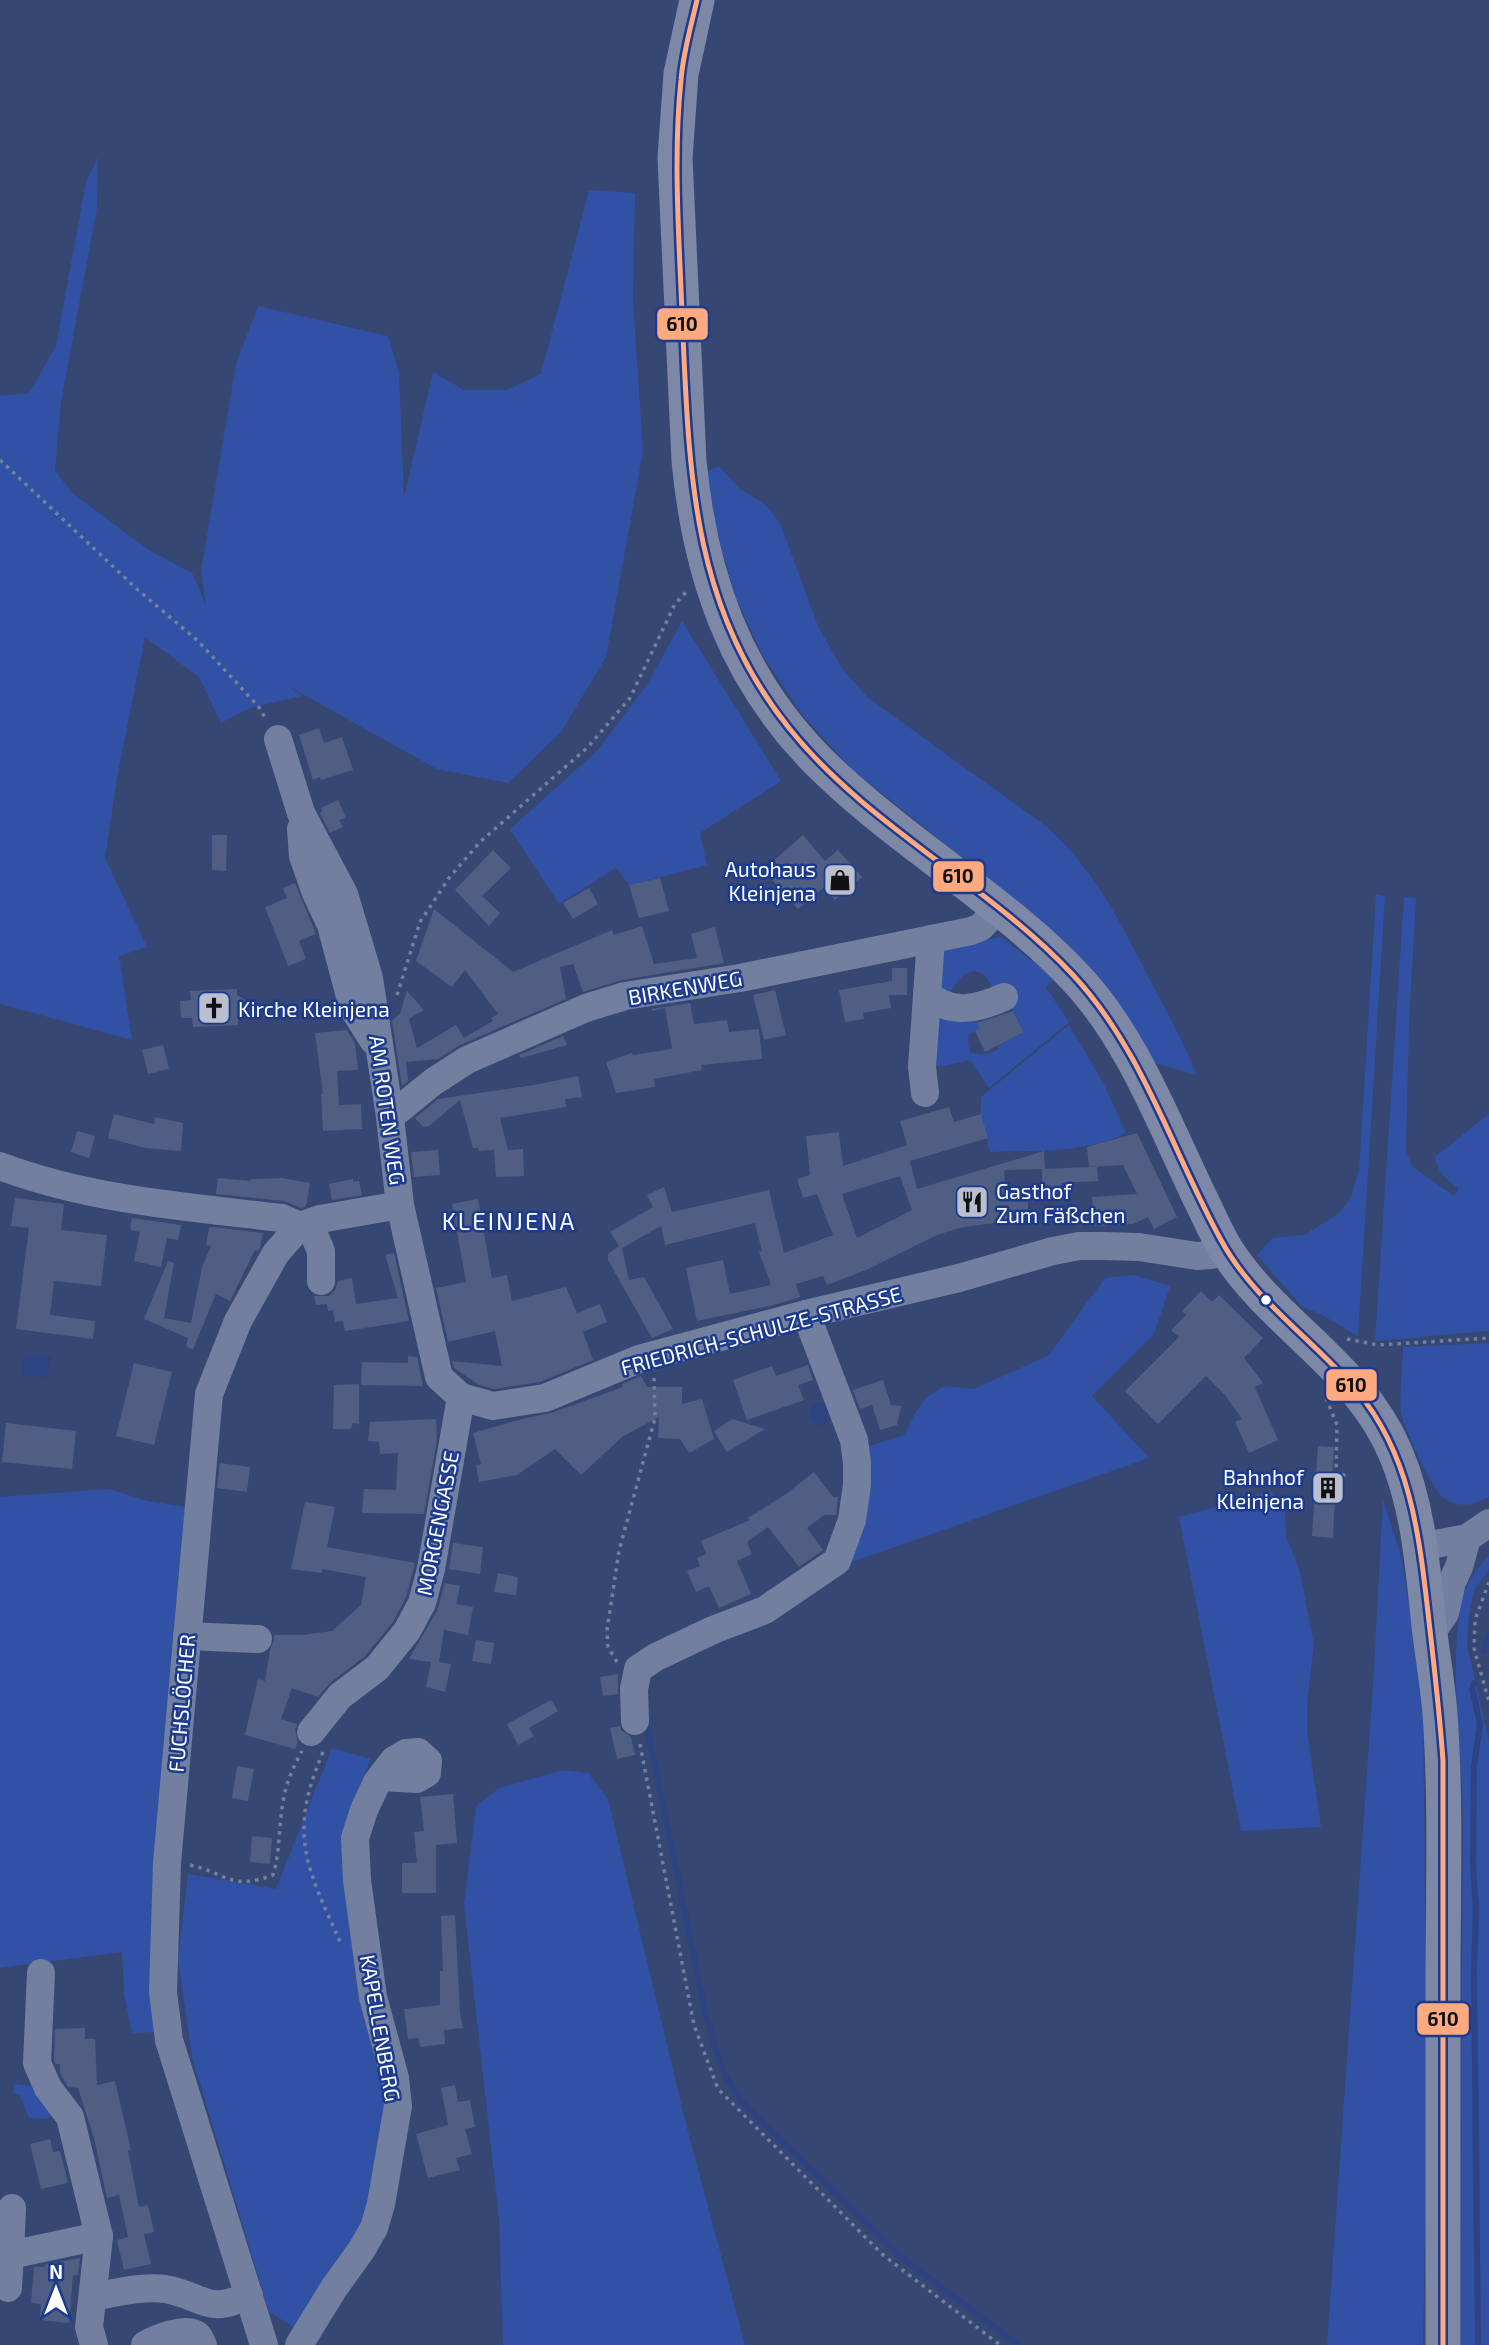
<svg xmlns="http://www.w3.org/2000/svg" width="1489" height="2345" viewBox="0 0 1489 2345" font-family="'Exo 2',sans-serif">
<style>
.green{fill:#3151a4}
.water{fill:#2e4381}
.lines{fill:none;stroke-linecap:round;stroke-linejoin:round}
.stream{stroke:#2e4381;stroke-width:6}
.building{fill:#505e83;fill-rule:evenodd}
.path{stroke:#727f9f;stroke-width:3.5;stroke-dasharray:3.5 5;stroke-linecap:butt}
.minor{stroke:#727f9f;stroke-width:28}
.major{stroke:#7d88a7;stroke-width:35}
.bus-1-casing{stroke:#1c3a8e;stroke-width:10}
.bus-1{stroke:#ffa980;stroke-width:5}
.bus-dot{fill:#fff;stroke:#1c3a8e;stroke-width:2.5}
.labels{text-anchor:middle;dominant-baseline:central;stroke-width:5;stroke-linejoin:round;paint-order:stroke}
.poi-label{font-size:21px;fill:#fff;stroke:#1c3a8e;text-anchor:end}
.street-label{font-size:21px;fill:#fff;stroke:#1c3a8e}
.quarter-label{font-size:24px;letter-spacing:2px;fill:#fff;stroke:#1c3a8e}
.line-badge{stroke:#1c3a8e;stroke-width:2.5}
.pale-badge-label{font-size:19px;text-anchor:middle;font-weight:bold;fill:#111}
</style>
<rect width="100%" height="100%" fill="#364774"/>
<!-- green -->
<g class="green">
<polygon points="98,157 97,208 61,402 55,470 72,493 149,550 192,573 206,605 201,571 236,364 258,306 388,336 399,372 404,498 433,372 464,390 507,390 541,374 589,190 635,193 633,300 643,451 606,657 561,732 508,783 437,769 288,686 302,696 250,708 221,723 199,677 145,637 118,772 105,858 147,947 119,956 132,1040 0,1004 0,396 29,393 56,346 86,182"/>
<path d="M719 466 739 488 766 505 780 523 818 626 841 667 867 697 1047 827C1095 871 1120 921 1149 978 1166 1010 1183 1042 1197 1075L1154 1063 994 883 855 772 804 717 764 658 735 596 716 528 706 472Z"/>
<polygon points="682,621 781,781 700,833 707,865 629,885 616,868 559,904 510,829 597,751 648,683"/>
<path d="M1376 894 1385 896 1358 1336C1344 1329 1316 1309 1303 1308L1257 1255 1273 1238 1304 1235 1338 1214 1351 1198 1359 1170Z"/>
<path d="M1404 897 1416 898 1409 1023 1406 1151 1412 1166 1454 1196 1459 1188C1446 1180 1438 1173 1435 1157L1489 1114V1331L1375 1341Z"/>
<path d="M1001 937 1055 978 1046 987 1069 1022 989 1088 970 1060 945 1066H935L933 1016 983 1018 977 1022 980 1028 969 1034 968 1043 970 1052C982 1056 988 1055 999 1049L997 1046 1024 1032 1010 1005 992 990C990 978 980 967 967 973 959 977 953 989 947 996L938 985 941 949Z"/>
<path d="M1069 1025 1103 1082 1126 1133C1085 1154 1035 1150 990 1152L981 1114V1097Z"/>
<polygon points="1133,1275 1170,1286 1154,1334 1092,1396 1149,1458 852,1562 864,1477 863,1448 904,1435 916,1412 927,1397 944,1386 973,1389 1048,1356 1105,1278"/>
<path d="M1489 1343V1497C1474 1505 1459 1509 1444 1498 1432 1490 1407 1433 1402 1417 1398 1402 1403 1365 1403 1347Z"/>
<polygon points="109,1489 147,1501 187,1507 159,2032 132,2033 124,1994 122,1952 0,1968 0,1497"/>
<polygon points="1271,1491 1285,1510 1286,1536 1300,1572 1314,1645 1307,1703 1307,1730 1321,1827 1241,1831 1179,1517"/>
<polygon points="1383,1499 1401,1557 1423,1686 1427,2140 1423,2345 1327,2345 1373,1686"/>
<path d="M1489 1556V1570L1474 1590 1469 1616 1467 1645 1489 1741V2345H1461C1461 2170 1462 1996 1463 1822 1463 1753 1450 1684 1459 1615 1461 1591 1472 1573 1489 1556Z"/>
<polygon points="332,1748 371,1759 350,1807 344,1849 370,2033 385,2100 377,2201 300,2331 269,2312 192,2057 178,1959 188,1874 276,1889"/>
<polygon points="564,1770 588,1773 608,1799 687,2128 745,2345 503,2345 499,2219 464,1904 476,1806 499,1788"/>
<polygon points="14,2084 39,2087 52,2115 46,2119 29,2118 20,2096 13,2093"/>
</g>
<!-- water -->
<g class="water">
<polygon points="27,1355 48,1355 51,1357 47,1372 50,1374 48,1377 23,1375 21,1369 23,1358"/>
<circle cx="820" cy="1414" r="11"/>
</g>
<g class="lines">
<!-- stream -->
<g class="stream">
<polyline points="1484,1651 1489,1636"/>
<polyline points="1474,1683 1472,1688 1480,1724 1474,1767 1473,1864 1476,1909 1474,1972 1478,2345"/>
<polyline points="648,1721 648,1731 706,2016 722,2069 739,2099 902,2258 1018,2345"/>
</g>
</g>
<!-- building -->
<g class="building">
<polygon points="319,728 324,743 342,737 353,770 321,780 320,777 313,780 299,735"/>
<polygon points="338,800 346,818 339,820 343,827 330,833 320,813 322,812 321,808"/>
<polygon points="212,835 227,835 226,871 212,870"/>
<polygon points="803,835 825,861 838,850 862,877 835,900 824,887 798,909 763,870"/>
<polygon points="493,850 511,868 482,896 500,913 489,926 455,890"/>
<polygon points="660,878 669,911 639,918 629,885"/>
<polygon points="295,883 316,934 299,941 306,959 288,966 265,907 287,898 283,888"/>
<polygon points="589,888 598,904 573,919 563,903"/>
<polygon points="434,909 513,972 612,930 614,935 642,926 654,964 697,958 691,934 715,927 724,963 622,980 583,992 573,964 560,967 566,999 460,1045 438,1059 406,1062 408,1081 402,1086 392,1020 400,1014 407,991 424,1010 409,1019 417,1048 456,1025 464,1038 493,1021 491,1018 498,1014 465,970 452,987 416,961"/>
<polygon points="892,968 907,968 907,995 889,995 891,1008 863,1013 864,1019 845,1022 839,990 892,981"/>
<polygon points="237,989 237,995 245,1000 248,1007 245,1013 238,1019 238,1025 193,1027 192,1018 181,1018 180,1001 191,1000 190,991"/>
<polygon points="775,990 786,1035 764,1040 753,995"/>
<polygon points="690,1003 694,1024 727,1020 729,1032 759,1029 762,1059 701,1065 702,1070 654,1079 655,1087 616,1093 606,1062 632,1053 633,1055 672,1049 665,1008 652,1011 652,1009"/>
<polygon points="1013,1011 1024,1032 985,1052 975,1031 980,1028 977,1023"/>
<polygon points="347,1030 355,1043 358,1070 337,1071 339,1105 361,1104 362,1129 323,1131 321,1094 323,1094 315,1033"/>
<polygon points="563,1036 567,1045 521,1058 519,1055"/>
<polygon points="163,1045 169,1069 148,1074 142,1050"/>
<polygon points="578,1076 582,1097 565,1099 566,1107 500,1118 508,1150 523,1149 524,1176 496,1177 494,1150 479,1151 478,1148 473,1148 460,1100 429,1126 423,1127 415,1118 438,1099 534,1085"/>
<path d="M949 1107 954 1122 981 1114 988 1138 910 1161 917 1189 1044 1151 1045 1169 1004 1170 1006 1201 1028 1202V1223H995L963 1227 937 1235 866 1270 827 1285 823 1276 796 1284 800 1297 774 1305 697 1321 686 1268 723 1260 730 1294 771 1285 759 1252 762 1251 755 1223 665 1245 661 1226 622 1248 629 1280 644 1277 673 1329 652 1338 608 1260V1254L619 1246 610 1232 653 1207 647 1195 664 1187 672 1212 769 1190 784 1253 833 1235 817 1194 803 1198 797 1179 810 1175 806 1136 839 1132 843 1166 907 1145 900 1121ZM900 1176 912 1210 857 1238 842 1194Z"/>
<polygon points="114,1114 154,1124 155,1117 183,1123 181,1151 145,1148 108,1138"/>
<polygon points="77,1131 95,1136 89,1158 71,1152"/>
<polygon points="1137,1133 1177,1217 1154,1229 1148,1217 1133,1224 1094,1226 1092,1197 1137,1194 1123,1165 1090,1167 1097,1167 1098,1181 1061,1183 1061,1196 1042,1197 1042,1169 1089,1167 1087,1147"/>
<polygon points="438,1150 440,1175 414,1177 411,1152"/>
<polygon points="218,1178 251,1181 251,1179 282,1178 310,1183 306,1206 301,1208 284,1201 216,1194"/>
<polygon points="353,1179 353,1182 359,1181 362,1195 332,1200 329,1184"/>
<polygon points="15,1198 64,1204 61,1230 107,1235 101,1286 54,1281 50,1315 95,1321 93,1339 16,1329 29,1228 11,1226"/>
<polygon points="478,1199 492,1278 507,1275 512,1301 566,1287 577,1313 600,1304 607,1322 583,1332 593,1360 540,1382 494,1389 479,1385 454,1368 452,1361 502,1366 495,1331 448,1342 436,1288 466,1282 452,1204"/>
<polygon points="132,1218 181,1225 178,1240 167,1238 161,1267 134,1261 140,1232 130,1230"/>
<polygon points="213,1227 263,1233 260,1248 258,1251 255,1250 230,1301 216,1294 193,1349 186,1347 188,1338 144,1319 168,1261 174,1263 164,1318 191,1323 202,1267 211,1246 206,1245 209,1228"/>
<polygon points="394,1253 409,1321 345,1331 343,1321 335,1322 333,1310 328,1311 327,1304 316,1305 314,1296 329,1296 335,1290 338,1281 352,1278 356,1304 398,1298 385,1255"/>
<polygon points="1201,1291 1212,1302 1219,1295 1263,1338 1244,1358 1263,1383 1255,1387 1278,1440 1249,1453 1235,1422 1242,1419 1225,1395 1206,1376 1158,1424 1125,1391 1179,1337 1171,1330 1186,1315 1182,1311"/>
<polygon points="408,1356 417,1357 423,1386 361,1385 362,1362 408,1363"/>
<polygon points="134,1363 172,1372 154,1445 116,1436"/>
<polygon points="808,1365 813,1380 798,1385 804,1400 747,1420 733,1380 772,1366 776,1376"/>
<polygon points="641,1376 647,1387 682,1387 682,1404 702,1399 714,1439 689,1453 680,1439 658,1438 659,1417 622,1437 581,1475 555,1449 517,1475 479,1482 476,1465 481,1464 473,1433 526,1418 551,1413 623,1387 622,1384"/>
<polygon points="883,1380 891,1405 901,1406 897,1425 880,1430 872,1405 860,1409 853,1390"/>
<polygon points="359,1384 359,1424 353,1423 351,1429 333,1429 334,1385"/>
<polygon points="436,1419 437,1440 424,1514 362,1513 364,1489 396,1490 398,1453 380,1454 379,1442 368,1441 370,1422"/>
<polygon points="732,1419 765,1429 727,1452 714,1431"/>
<polygon points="6,1423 76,1431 72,1469 2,1462"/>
<polygon points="1318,1446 1334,1447 1332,1477 1341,1478 1340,1498 1335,1497 1333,1538 1312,1536"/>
<polygon points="220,1463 250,1467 247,1492 217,1488"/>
<polygon points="814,1472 833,1497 838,1497 836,1515 824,1515 807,1528 823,1550 799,1567 768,1527 747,1542 752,1554 737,1561 751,1594 719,1608 709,1586 696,1592 687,1571 700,1566 697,1558 706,1554 701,1541 750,1520 748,1518 786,1494"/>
<polygon points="305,1502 335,1507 327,1547 415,1563 406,1597 393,1622 365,1656 330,1683 318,1697 292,1688 281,1719 297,1724 295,1730 298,1742 295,1749 245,1735 258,1679 265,1681 270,1650 274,1640 274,1635 302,1635 332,1631 361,1605 366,1577 322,1569 322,1573 291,1569"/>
<polygon points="453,1543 483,1547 480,1574 449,1569"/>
<polygon points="498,1573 518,1577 516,1595 494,1592"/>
<polygon points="445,1583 460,1586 456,1604 473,1607 468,1635 444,1630 439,1662 451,1664 445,1692 426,1687 431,1662 409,1659 437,1611"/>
<polygon points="476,1640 494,1643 491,1664 472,1661"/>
<polygon points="618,1674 618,1694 603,1696 600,1677"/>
<polygon points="551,1700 558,1711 529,1728 534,1736 518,1745 507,1724"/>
<polygon points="620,1726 621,1730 631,1737 635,1755 617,1759 610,1728"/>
<polygon points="237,1766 254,1769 248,1801 232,1798"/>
<polygon points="453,1794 457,1843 436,1845 436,1893 402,1893 402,1863 417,1863 414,1832 424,1831 420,1797"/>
<polygon points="252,1836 272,1838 270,1864 250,1862"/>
<polygon points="455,1915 460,2013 463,2028 444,2030 445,2044 420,2047 419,2038 408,2039 404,2009 440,2005 440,1971 443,1971 441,1916"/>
<polygon points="85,2028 85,2039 95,2039 97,2085 115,2081 131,2150 128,2151 139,2207 147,2205 149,2209 154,2232 144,2234 151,2264 124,2270 117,2240 128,2237 119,2195 107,2198 94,2138 78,2088 68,2087 60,2073 60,2064 56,2064 54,2061 55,2029"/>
<polygon points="455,2085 458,2102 470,2100 475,2127 465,2129 472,2154 456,2158 460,2170 428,2178 416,2134 448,2125 441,2088"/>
<polygon points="50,2139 53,2152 60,2151 68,2183 41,2189 30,2144"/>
<polygon points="80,2258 78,2275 73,2275 69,2323 40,2320 41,2304 31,2303 34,2267 45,2267 44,2265"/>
</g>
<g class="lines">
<!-- path -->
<g class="path">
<polyline points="0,460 138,590 198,641 258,706 266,719"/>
<polyline points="397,995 420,922 449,878 480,842 588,747 630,698 675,604 687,591"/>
<polyline points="1347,1339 1378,1345 1489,1338"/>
<polyline points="1326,1398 1337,1425 1336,1475 1344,1475 1342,1484"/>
<polyline points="1489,1582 1475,1620 1474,1648 1489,1702"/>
<polyline points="617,1662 608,1647 607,1630 619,1551 655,1418 654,1378"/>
<polyline points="640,1744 694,2025 718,2089 883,2255 1000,2345"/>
<path d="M323 1752C287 1836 307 1867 341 1944"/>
<path d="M190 1865C226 1873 231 1891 273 1875 281 1849 278 1824 284 1797 287 1780 294 1766 302 1751"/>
</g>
<!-- minor -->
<g class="minor">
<polyline points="278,739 301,813 344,894 369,978 390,1117 400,1205 439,1377 461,1397 493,1406 545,1398 639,1359 806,1314 959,1278 1053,1251 1079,1246 1104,1246 1139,1247 1197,1256 1211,1255 1226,1249"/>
<polyline points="301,829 303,856 316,893 331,925 353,1008 373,1040"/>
<path d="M927 993C949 1016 978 1009 1004 997"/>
<polyline points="925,1093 922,1067 931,939"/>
<polyline points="390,1117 433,1082 467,1060 586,1008 625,996 740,978 971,931 981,927 998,908"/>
<path d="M0 1166C90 1200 188 1207 282 1218L300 1226"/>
<polyline points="309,1223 321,1251 321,1281"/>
<polyline points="1420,1547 1467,1538 1489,1523"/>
<polyline points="1430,1635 1445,1613 1452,1582 1459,1567 1467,1538"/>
<polyline points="187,1636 258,1639"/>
<polyline points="635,1721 634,1689 638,1669 656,1657 713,1630 765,1610 837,1561 852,1520 857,1485 857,1463 854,1440 806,1314"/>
<polyline points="311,1732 340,1696 377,1668 407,1631 422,1603 431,1569 461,1397"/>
<polyline points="41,1973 37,2063 48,2088 70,2117 99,2236 89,2327 94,2345"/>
<polyline points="12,2208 10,2255 99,2236"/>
<polyline points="8,2288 10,2255"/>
<path d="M93 2297C115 2293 142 2286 165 2289 205 2296 206 2316 249 2295"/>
<path d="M145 2345C155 2339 187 2326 197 2335 200 2337 201 2342 203 2345"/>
<polyline points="264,2345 169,2040 163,1992 167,1863 209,1394 238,1321 276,1253 300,1226 320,1219 400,1205"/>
<polyline points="299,2345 334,2288 362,2249 374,2228 381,2204 398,2106 395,2078 373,1997 357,1880 355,1838 364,1810 377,1782 394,1760 406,1753 418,1752 428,1761 427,1773 417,1779 381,1777"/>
</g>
<!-- major -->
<path class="major" d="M697 0 681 74 675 158 689 461C700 576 735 677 818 761 854 797 894 828 934 858 982 896 1032 931 1074 976 1132 1036 1165 1126 1201 1200 1209 1216 1216 1233 1225 1248 1274 1326 1359 1365 1396 1454 1420 1511 1423 1574 1430 1634 1434 1666 1440 1698 1441 1730 1446 1813 1443 1896 1443 1978 1443 2101 1443 2223 1443 2345"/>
<defs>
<path id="bus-1" d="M697 0C691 26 683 53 681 80 673 158 679 235 682 313 689 464 689 604 789 728 868 827 987 883 1073 975 1143 1050 1172 1151 1221 1240 1253 1300 1313 1339 1357 1391 1414 1459 1420 1545 1430 1630 1435 1674 1440 1717 1443 1761V2345"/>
</defs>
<!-- bus-1 casing -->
<use href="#bus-1" class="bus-1-casing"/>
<!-- bus-1 -->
<use href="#bus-1" class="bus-1"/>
</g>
<!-- icons -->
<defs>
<symbol id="shop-square" viewBox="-11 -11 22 22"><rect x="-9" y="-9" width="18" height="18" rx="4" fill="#b9bfce" stroke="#1c3a8e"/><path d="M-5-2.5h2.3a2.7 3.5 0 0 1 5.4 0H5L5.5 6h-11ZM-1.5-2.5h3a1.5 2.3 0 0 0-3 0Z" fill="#111"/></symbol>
<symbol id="church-square" viewBox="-11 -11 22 22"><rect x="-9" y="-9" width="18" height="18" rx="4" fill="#b9bfce" stroke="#1c3a8e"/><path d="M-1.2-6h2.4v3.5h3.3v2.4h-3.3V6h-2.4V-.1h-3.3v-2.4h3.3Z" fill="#111"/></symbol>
<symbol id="restaurant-square" viewBox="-11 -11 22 22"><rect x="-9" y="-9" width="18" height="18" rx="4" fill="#b9bfce" stroke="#1c3a8e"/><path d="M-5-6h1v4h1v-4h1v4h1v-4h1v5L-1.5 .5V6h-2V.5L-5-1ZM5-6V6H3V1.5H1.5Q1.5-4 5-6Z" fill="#111"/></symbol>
<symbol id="building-square" viewBox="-11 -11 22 22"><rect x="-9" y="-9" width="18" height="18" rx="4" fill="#b9bfce" stroke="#1c3a8e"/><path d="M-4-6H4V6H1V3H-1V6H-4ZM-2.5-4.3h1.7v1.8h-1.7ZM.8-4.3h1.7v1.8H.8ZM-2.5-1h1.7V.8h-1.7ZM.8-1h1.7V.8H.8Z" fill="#111"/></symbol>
</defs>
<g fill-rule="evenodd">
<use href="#shop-square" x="821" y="861" width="38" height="38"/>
<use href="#church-square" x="195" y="989" width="38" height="38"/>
<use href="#restaurant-square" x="953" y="1183" width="38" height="38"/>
<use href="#building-square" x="1309" y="1469" width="38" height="38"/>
</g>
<!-- markers -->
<circle class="bus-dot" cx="1266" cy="1300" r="6"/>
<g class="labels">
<!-- poi labels -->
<g class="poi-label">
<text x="816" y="868">Autohaus<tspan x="816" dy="24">Kleinjena</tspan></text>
<text x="238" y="1008" text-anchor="start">Kirche Kleinjena</text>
<text x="996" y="1190" text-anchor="start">Gasthof<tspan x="996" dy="24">Zum Fäßchen</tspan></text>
<text x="1304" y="1476">Bahnhof<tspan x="1304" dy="24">Kleinjena</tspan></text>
</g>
<!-- street labels -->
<g class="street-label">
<text transform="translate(685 987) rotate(-10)">BIRKENWEG</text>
<text transform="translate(388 1110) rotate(82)">AM ROTEN WEG</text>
<text transform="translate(761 1330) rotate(-15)">FRIEDRICH-SCHULZE-STRASSE</text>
<text transform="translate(437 1523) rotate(-79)">MORGENGASSE</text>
<text transform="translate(181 1703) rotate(-85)">FUCHSLÖCHER</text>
<text transform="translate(381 2028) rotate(80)">KAPELLENBERG</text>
</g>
<!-- quarter labels -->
<g class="quarter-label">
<text x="509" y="1220">KLEINJENA</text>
</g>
</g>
<g class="line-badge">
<rect x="656" y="307" width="53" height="34" rx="7" fill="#ffa980"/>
<rect x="932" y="860" width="53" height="33" rx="7" fill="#ffa980"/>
<rect x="1325" y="1368" width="53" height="34" rx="7" fill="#ffa980"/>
<rect x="1416" y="2002" width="54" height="34" rx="7" fill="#ffa980"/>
</g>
<g class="pale-badge-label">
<text x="682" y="331">610</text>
<text x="958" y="883">610</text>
<text x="1351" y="1392">610</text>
<text x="1443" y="2026">610</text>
</g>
<!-- north arrow -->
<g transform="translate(56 2289)" stroke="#1c3a8e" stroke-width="5" paint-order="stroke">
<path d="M0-5L12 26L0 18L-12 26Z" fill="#ffffff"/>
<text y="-10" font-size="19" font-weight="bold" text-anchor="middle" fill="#ffffff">N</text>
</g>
</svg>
